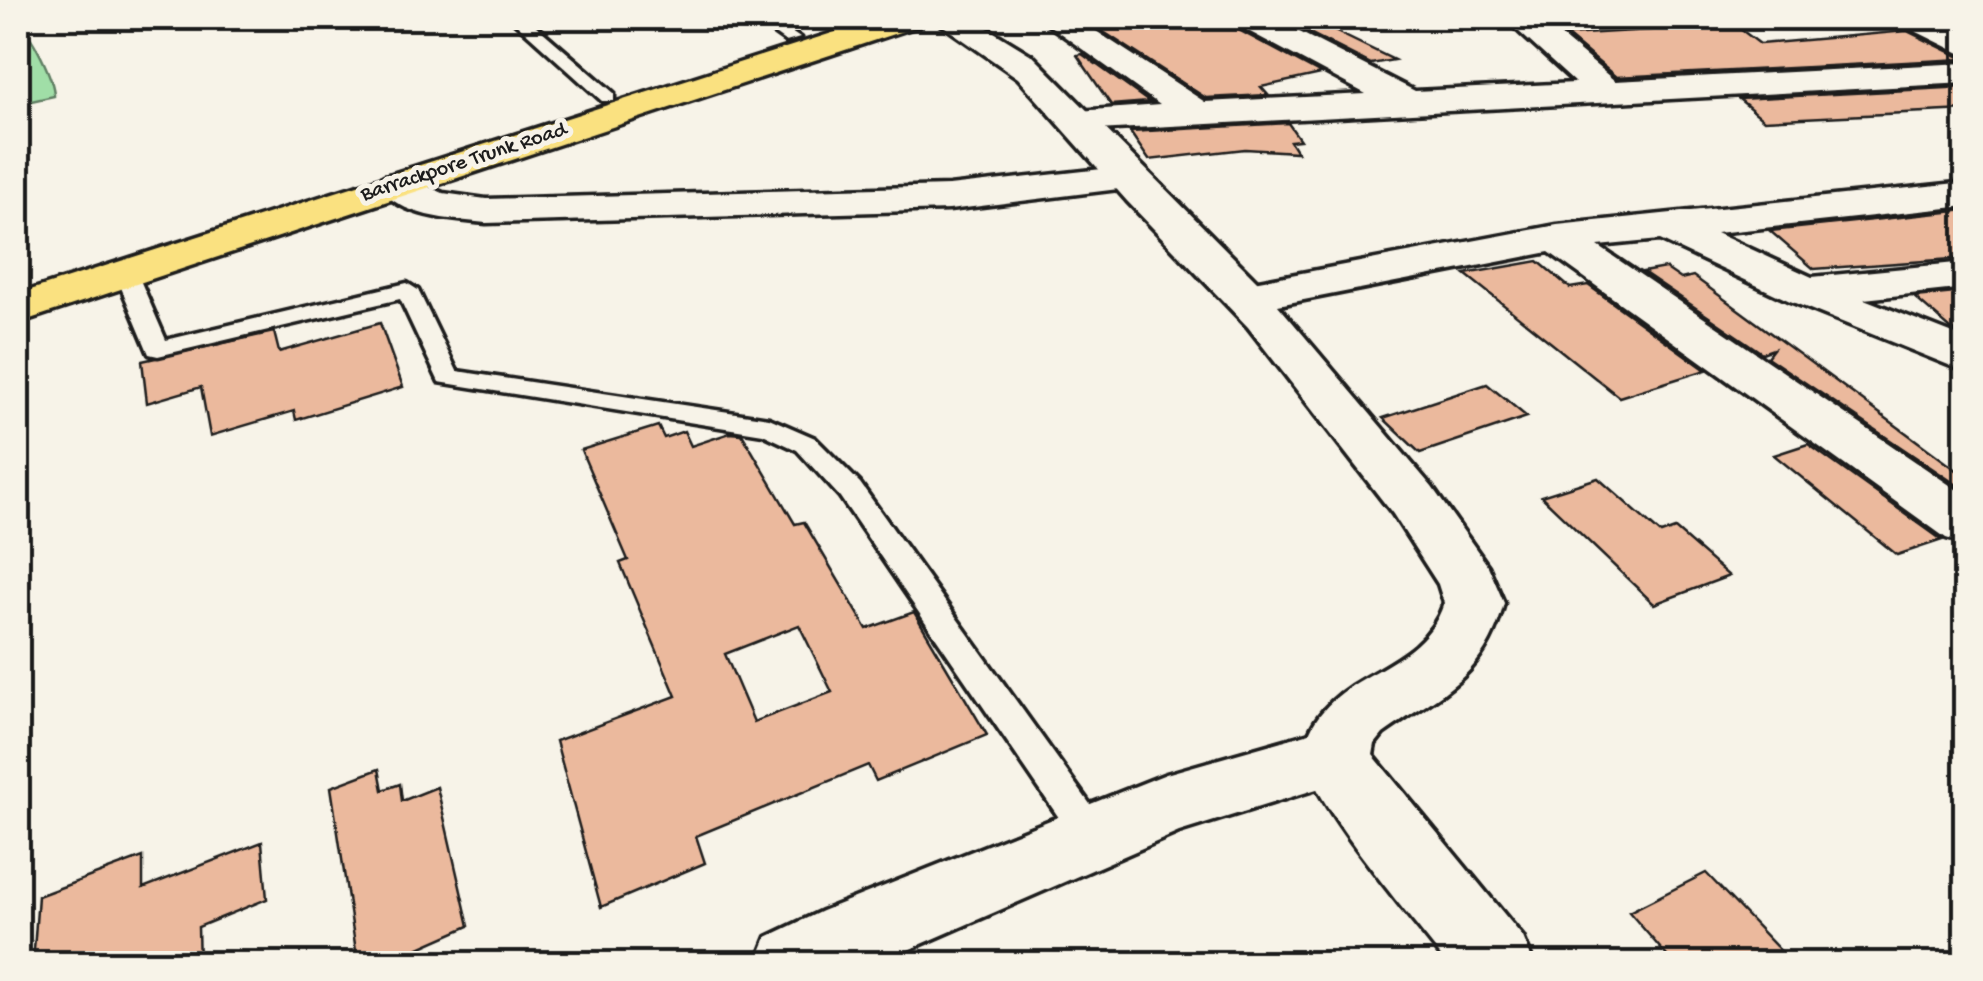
<svg xmlns="http://www.w3.org/2000/svg" width="1983" height="981" viewBox="0 0 1983 981" font-family="'Gochi Hand',sans-serif">
<style>
.green{fill:#a0dea7;stroke:#5e7d62;stroke-width:2.5}
.building{fill:#ebb99d;stroke:#1c1c1c;stroke-width:2.5;fill-rule:evenodd}
.lines{fill:none;stroke-linecap:round;stroke-linejoin:round}
.lane-casing{stroke:#1c1c1c;stroke-width:7}
.street-casing{stroke:#1c1c1c;stroke-width:7}
.secondary-casing{stroke:#1c1c1c;stroke-width:7}
.primary-casing{stroke:#1c1c1c;stroke-width:7}
.lane{fill:#f7f3e8;fill-rule:evenodd}
.street{fill:#f7f3e8;fill-rule:evenodd}
.secondary{fill:#f7f3e8;fill-rule:evenodd}
.primary{fill:#fae180;fill-rule:evenodd}
.labels{text-anchor:middle;dominant-baseline:central;stroke-width:10;stroke-linejoin:round;paint-order:stroke}
.far-street-label{font-size:22px;fill:#1c1c1c;stroke:#f7f3e8}
</style>
<rect width="100%" height="100%" fill="#f7f3e8"/>
<filter id="ink" filterUnits="userSpaceOnUse"><feTurbulence type="fractalNoise" baseFrequency=".01" numOctaves="2"/><feDisplacementMap in="SourceGraphic" scale="20" xChannelSelector="R" yChannelSelector="G"/><feConvolveMatrix kernelMatrix="1 2 1 2 8 2 1 2 1" color-interpolation-filters="sRGB"/></filter>
<g filter="url(#ink)">
<!-- green -->
<path class="green" d="M18 24C32 33 54 79 54 96L18 104Z"/>
<!-- building -->
<g class="building">
<polygon points="1082,18 1202,18 1210,22 1228,18 1235,28 1321,74 1261,87 1268,95 1206,98"/>
<polygon points="1320,24 1394,60 1371,64 1302,29"/>
<polygon points="1735,25 1760,44 1907,31 1964,59 1616,77 1566,35"/>
<polygon points="1082,54 1149,102 1111,105 1077,55"/>
<polygon points="1966,87 1966,110 1764,120 1739,99"/>
<polygon points="1288,123 1300,140 1290,141 1297,152 1245,149 1149,160 1130,132"/>
<polygon points="1966,210 1966,258 1814,269 1770,231"/>
<polygon points="1538,261 1570,288 1588,285 1706,370 1619,397 1465,274"/>
<polygon points="1665,268 1681,279 1693,276 1966,477 1966,491 1767,357 1773,349 1762,353 1643,272"/>
<polygon points="1966,292 1966,335 1951,329 1914,297"/>
<polygon points="380,323 403,387 296,420 294,411 210,436 201,387 147,403 142,361 274,332 279,352"/>
<polygon points="1487,384 1527,417 1420,453 1383,418"/>
<path d="M658 426 664 438 684 431 691 446 730 433 742 434 795 524 804 522 867 629 914 612 987 735 876 781 868 765 696 836 705 863 601 907 556 741 676 696 620 563 628 560 581 450ZM799 625 832 692 754 722 725 654Z"/>
<polygon points="1808,444 1942,540 1897,555 1774,455"/>
<polygon points="1598,478 1661,534 1675,529 1729,576 1654,604 1541,496"/>
<polygon points="379,769 383,790 400,784 402,801 437,787 469,926 383,964 358,964 331,787"/>
<polygon points="262,842 267,899 198,927 199,964 33,964 38,896 143,857 143,888"/>
<polygon points="1706,873 1793,964 1674,964 1629,912"/>
</g>
<g class="lines">
<defs>
<g id="lane">
<polygon points="510,18 527,18 614,93 614,101 602,101"/>
<polygon points="752,18 770,18 800,38 786,42"/>
<polygon points="126,266 137,273 166,340 407,283 418,290 457,371 769,418 815,438 860,483 1105,825 1110,836 1105,847 1092,852 1079,847 840,497 797,450 763,434 439,382 400,299 158,356 149,354 115,273"/>
</g>
<g id="street">
<polygon points="1039,18 1076,18 1205,102 1366,94 1237,25 1232,18 1272,18 1415,91 1575,83 1504,18 1539,18 1615,81 1966,63 1966,83 1078,131 1065,128 1059,120 1065,112 1160,105"/>
<polygon points="1898,18 1937,18 1966,32 1966,56 1903,25"/>
<path d="M1129 166 1143 170 1149 178 1143 186 949 210 486 223C450 219 400 218 378 185L384 176 398 173 443 193 486 199 949 186Z"/>
<polygon points="1966,182 1966,206 1716,233 1812,277 1966,262 1966,288 1864,299 1966,339 1966,372 1790,301 1660,240 1598,246 1966,496 1966,544 1946,538 1549,252 1248,311 1232,307 1225,297 1232,287 1248,283 1557,225"/>
<polygon points="1338,725 1362,733 1372,754 1362,775 1179,832 876,964 756,964 767,937 822,911 1166,774"/>
</g>
<path id="secondary" d="M932 18H971L1033 56 1261 285 1432 487 1488 566 1504 603C1484 679 1442 692 1383 734L1375 744 1373 755 1523 937 1534 964H1447C1417 924 1306 797 1305 755 1305 721 1336 694 1363 679 1398 659 1431 643 1444 603L1438 584 1393 514 1248 327 1127 201 1018 78Z"/>
<polygon id="primary" points="879,18 926,18 921,25 18,323 18,294"/>
</defs>
<!-- lane casing -->
<use href="#lane" class="lane-casing"/>
<!-- street casing -->
<use href="#street" class="street-casing"/>
<!-- secondary casing -->
<use href="#secondary" class="secondary-casing"/>
<!-- primary casing -->
<use href="#primary" class="primary-casing"/>
<!-- lane -->
<use href="#lane" class="lane"/>
<!-- street -->
<use href="#street" class="street"/>
<!-- secondary -->
<use href="#secondary" class="secondary"/>
<!-- primary -->
<use href="#primary" class="primary"/>
</g>
</g>
<g class="labels">
<!-- far-street labels -->
<g class="far-street-label">
<text transform="translate(464 163) rotate(-18)">Barrackpore Trunk Road</text>
</g>
</g>
<!-- margin -->
<rect width="1983" height="981" fill="none" stroke="#f7f3e8" stroke-width="60"/>
<rect x="30" y="30" width="1923" height="921" fill="none" stroke="#1c1c1c" stroke-width="4" filter="url(#ink)"/>
</svg>
